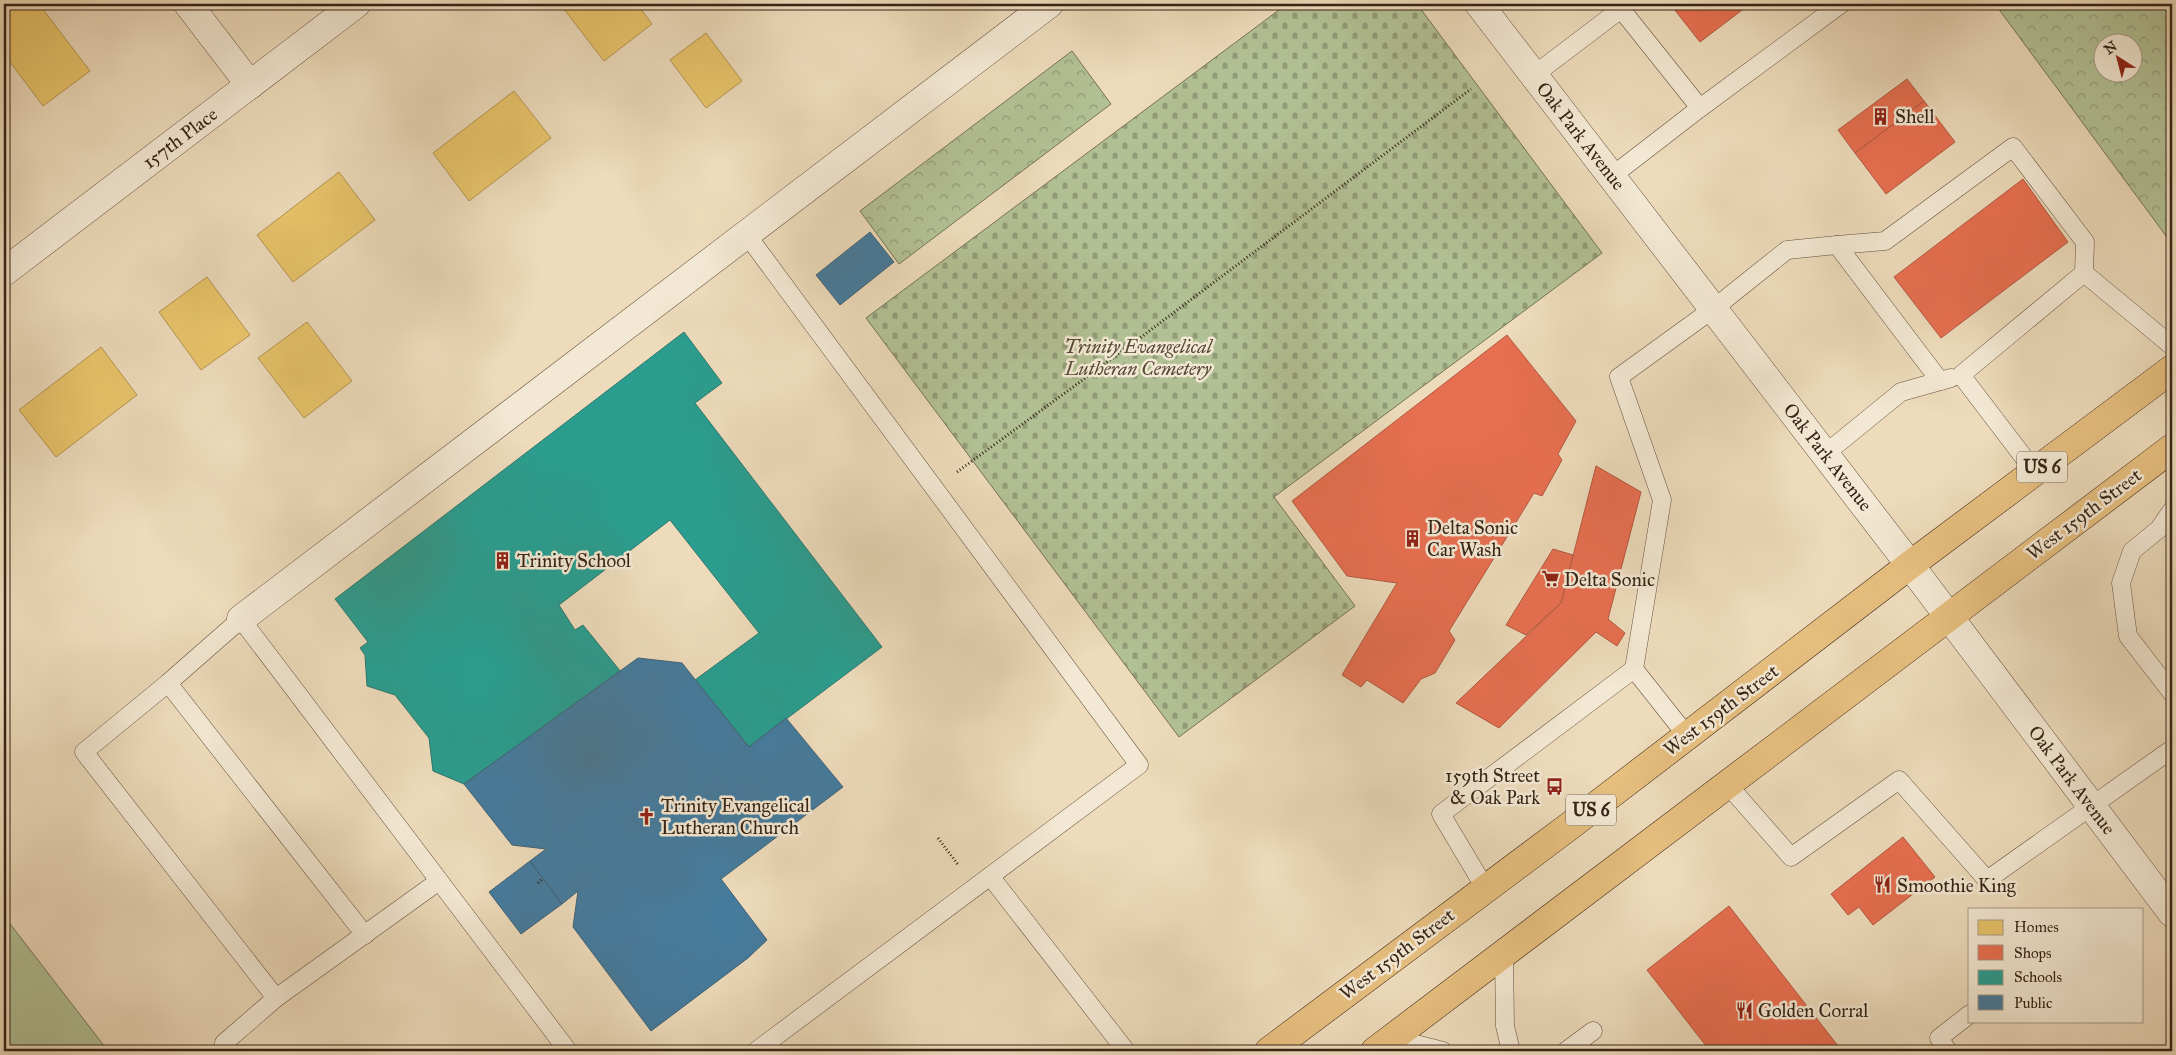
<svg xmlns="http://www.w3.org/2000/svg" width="2176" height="1055" viewBox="0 0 2176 1055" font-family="'IM FELL Great Primer',serif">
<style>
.forest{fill:url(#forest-crowns);stroke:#747256;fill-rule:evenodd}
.cemetery{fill:url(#cemetery-stones);stroke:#747256}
.garden{fill:#b2c195;stroke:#747256}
.homes{fill:#e9c46a;stroke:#b39451}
.shops{fill:#e76f51;stroke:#b2583f}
.schools{fill:#2a9d8f;stroke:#2e786b}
.public{fill:#457b9d;stroke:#406174}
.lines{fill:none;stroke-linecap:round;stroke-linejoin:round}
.service-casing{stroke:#64513f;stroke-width:19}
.minor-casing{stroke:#64513f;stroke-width:29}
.tertiary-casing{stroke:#64513f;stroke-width:29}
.primary-casing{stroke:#362316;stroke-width:29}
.path{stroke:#362316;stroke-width:3;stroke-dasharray:1 2.5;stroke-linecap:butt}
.service{stroke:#f3e8d3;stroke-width:18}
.minor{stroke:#f3e8d3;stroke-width:28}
.tertiary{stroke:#f3e8d3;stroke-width:28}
.primary{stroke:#e6be7e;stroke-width:28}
.labels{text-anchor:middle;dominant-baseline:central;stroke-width:5;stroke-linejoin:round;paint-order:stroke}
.shield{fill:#f3e8d3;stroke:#6f5e4f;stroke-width:1}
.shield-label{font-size:18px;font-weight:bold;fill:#362316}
.poi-label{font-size:19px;fill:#362316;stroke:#f3e8d3;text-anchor:start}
.street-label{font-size:19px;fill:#362316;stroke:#f3e8d3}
.park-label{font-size:19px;font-style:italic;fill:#554a36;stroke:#f3e8d3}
</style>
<defs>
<pattern id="forest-crowns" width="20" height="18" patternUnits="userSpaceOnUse" patternTransform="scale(1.25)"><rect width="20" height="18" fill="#b2c195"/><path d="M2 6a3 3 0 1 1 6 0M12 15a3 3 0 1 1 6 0" fill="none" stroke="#929c79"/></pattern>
<pattern id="cemetery-stones" width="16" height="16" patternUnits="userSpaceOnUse" patternTransform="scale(1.25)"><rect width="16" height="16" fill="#b2c195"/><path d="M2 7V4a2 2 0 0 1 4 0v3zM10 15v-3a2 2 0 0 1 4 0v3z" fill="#929c79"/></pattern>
</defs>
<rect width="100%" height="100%" fill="#eddbbb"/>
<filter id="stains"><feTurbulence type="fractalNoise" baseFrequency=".004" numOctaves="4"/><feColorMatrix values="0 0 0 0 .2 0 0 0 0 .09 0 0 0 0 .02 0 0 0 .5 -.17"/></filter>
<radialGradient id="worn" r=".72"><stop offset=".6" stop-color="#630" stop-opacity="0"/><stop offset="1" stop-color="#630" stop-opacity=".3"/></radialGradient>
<!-- forest -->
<g class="forest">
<path d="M1995 4H2172V244ZM2104 42H2134V72H2104Z"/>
<polygon points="1072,51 1111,104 899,264 860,211"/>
</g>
<!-- cemetery -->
<polygon class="cemetery" points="1287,4 1417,4 1602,253 1274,497 1355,606 1179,737 866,318"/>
<!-- garden -->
<polygon class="garden" points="4,916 108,1051 4,1051"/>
<!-- homes -->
<g class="homes">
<polygon points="4,4 39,4 90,71 43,106 4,54"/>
<polygon points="560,4 637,4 652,24 604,61"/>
<polygon points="706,33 742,81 706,108 670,60"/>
<polygon points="514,91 551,138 469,201 433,153"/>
<polygon points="339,172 375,220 293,282 257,235"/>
<polygon points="207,277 250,335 201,370 159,312"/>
<polygon points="307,322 352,381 304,418 258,358"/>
<polygon points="101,347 137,395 56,457 19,410"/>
</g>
<!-- shops -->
<g class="shops">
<polygon points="1670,4 1750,4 1700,42"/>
<polygon points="1907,79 1924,101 1855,153 1838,130"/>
<polygon points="1924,101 1955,142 1886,194 1855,153"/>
<polygon points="2023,179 2068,242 1941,338 1894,277"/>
<polygon points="1507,335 1576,421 1558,454 1562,460 1542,496 1534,493 1449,631 1455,640 1435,673 1421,679 1403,703 1367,680 1361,687 1342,675 1397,583 1347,576 1292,501"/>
<polygon points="1596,466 1641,492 1608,619 1625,633 1617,646 1596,632 1499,728 1456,703 1561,603"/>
<polygon points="1553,549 1573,555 1561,603 1526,635 1506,625"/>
<polygon points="1903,837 1935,877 1873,925 1859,907 1848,915 1831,894"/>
<polygon points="1729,906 1842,1051 1710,1051 1647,970"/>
</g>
<!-- schools -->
<polygon class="schools" points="684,332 722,383 695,403 882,647 749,747 695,680 759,633 670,520 559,605 575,630 583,625 621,672 464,784 433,771 429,738 395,695 367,686 365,655 360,648 368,642 335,599"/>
<!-- public -->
<g class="public">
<polygon points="870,232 894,262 840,305 816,275"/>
<polygon points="638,658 682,663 749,747 786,718 843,787 721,879 767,940 748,958 651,1031 573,927 578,891 562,904 530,861 546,849 512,845 464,784"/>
<polygon points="530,861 562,904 521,934 489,892"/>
</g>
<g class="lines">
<defs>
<g id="service">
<polyline points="1534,75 1621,9 1700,108"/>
<polyline points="1612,176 1700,108 1841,4"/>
<polyline points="747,235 1139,765 756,1051"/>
<polyline points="1837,245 1885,241 2013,147 2085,242 2084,273"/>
<polyline points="1825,454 1901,392 1951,378"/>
<polyline points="2035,472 1961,375 2084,273 2172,346"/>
<polyline points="2172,510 2159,529 2132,551 2121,583 2128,636 2172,693"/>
<polyline points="168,683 365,935"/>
<polyline points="1687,736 1634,669 1662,500 1619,377 1713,309 1787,250 1837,245 1940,381"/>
<polyline points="1727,784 1791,857 1899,780 1987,880 2172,749"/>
<polyline points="990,876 1126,1051"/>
<polyline points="1485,888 1441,814 1634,669"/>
<polyline points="1504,954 1505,1026 1511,1051"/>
<polyline points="276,998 84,752 168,683 241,619 568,1051"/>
<polyline points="1392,1038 1443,1051"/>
<polyline points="222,1051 224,1043 276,998 439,881"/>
<polyline points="1566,1051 1593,1031"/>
<polyline points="1948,1051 1939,1038 1970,1014"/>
</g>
<g id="minor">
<polyline points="188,4 250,85"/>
<polyline points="4,272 356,4"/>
<polyline points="241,619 1049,4"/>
</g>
<polyline id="tertiary" points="1479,4 1910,565 2172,913"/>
<g id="primary">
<polyline points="1269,1051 1567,828 1910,565 2172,369"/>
<polyline points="1375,1051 2172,448"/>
</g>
</defs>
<!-- service casing -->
<use href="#service" class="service-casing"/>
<!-- minor casing -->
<use href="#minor" class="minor-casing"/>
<!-- tertiary casing -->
<use href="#tertiary" class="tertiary-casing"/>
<!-- primary casing -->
<use href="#primary" class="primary-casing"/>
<!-- path -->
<g class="path">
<polyline points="957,472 1140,338 1471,89"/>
<polyline points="938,838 959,866"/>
<polyline points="538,883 543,878"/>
</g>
<!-- service -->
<use href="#service" class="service"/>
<!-- minor -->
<use href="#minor" class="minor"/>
<!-- tertiary -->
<use href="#tertiary" class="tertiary"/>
<!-- primary -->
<use href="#primary" class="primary"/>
</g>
<!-- icons -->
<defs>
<symbol id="building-bare" viewBox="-9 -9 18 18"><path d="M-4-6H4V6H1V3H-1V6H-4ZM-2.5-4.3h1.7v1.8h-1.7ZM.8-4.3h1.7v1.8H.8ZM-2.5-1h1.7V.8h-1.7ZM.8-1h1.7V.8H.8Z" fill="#8f2418" stroke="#f3e8d3" stroke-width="2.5" paint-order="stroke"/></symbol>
<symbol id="supermarket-bare" viewBox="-9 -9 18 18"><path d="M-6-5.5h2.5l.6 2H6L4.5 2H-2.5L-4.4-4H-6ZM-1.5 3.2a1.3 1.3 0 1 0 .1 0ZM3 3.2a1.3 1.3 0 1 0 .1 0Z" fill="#8f2418" stroke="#f3e8d3" stroke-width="2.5" paint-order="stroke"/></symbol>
<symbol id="bus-bare" viewBox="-9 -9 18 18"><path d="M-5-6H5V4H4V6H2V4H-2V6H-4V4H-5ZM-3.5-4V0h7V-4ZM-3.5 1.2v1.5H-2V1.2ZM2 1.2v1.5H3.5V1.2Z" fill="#8f2418" stroke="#f3e8d3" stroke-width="2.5" paint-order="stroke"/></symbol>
<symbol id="church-bare" viewBox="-9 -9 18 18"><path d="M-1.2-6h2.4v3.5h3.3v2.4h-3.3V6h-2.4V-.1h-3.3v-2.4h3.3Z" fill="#8f2418" stroke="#f3e8d3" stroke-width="2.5" paint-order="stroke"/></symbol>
<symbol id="restaurant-bare" viewBox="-9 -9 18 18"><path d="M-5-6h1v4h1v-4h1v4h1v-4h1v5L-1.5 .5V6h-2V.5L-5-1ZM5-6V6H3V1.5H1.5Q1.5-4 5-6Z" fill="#8f2418" stroke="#f3e8d3" stroke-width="2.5" paint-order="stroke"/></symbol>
</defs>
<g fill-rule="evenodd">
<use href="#building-bare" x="1868" y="104" width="25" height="25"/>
<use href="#building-bare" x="1400" y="526" width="25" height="25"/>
<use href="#building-bare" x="490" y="548" width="25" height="25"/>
<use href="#supermarket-bare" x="1538" y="566" width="25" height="25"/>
<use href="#bus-bare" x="1542" y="774" width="25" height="25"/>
<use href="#church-bare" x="634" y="804" width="25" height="25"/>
<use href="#restaurant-bare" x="1870" y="872" width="25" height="25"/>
<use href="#restaurant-bare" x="1732" y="998" width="25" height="25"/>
</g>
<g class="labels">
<!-- shield labels -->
<g class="shield">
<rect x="2017" y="451.5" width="50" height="31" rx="4"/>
<rect x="1566" y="794.5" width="50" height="31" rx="4"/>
</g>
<g class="shield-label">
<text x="2042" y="467">US 6</text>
<text x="1591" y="810">US 6</text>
</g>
<!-- poi labels -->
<g class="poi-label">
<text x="1895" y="116">Shell</text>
<text x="1427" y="527">Delta Sonic<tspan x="1427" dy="22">Car Wash</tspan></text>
<text x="517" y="560">Trinity School</text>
<text x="1564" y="579">Delta Sonic</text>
<text x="1540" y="775" text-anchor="end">159th Street<tspan x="1540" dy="22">&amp; Oak Park</tspan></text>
<text x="661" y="805">Trinity Evangelical<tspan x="661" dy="22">Lutheran Church</tspan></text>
<text x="1897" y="885">Smoothie King</text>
<text x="1758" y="1010">Golden Corral</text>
</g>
<!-- street labels -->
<g class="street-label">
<text transform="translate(1581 136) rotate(52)">Oak Park Avenue</text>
<text transform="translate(180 138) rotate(-37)">157th Place</text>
<text transform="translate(1828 457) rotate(52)">Oak Park Avenue</text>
<text transform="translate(2084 514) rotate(-37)">West 159th Street</text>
<text transform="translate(1721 710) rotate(-37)">West 159th Street</text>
<text transform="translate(2072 780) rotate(53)">Oak Park Avenue</text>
<text transform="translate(1397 954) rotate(-37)">West 159th Street</text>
</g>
<!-- park labels -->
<g class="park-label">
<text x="1138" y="346">Trinity Evangelical<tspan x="1138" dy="22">Lutheran Cemetery</tspan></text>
</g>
</g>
<!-- margin -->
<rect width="2176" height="1055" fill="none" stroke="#eddbbb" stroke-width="20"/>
<rect x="5" y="5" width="2166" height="1045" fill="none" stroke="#362316" stroke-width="2.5"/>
<rect x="10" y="10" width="2156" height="1035" fill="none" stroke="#362316"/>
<!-- legend -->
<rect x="1968" y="908" width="175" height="115" fill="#f3e8d3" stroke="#a79987"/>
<rect x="1978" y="920" width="25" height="15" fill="#e9c46a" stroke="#a79987"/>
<text x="2014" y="932" font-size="15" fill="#362316">Homes</text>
<rect x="1978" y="945" width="25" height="15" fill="#e76f51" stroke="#a79987"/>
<text x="2014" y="958" font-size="15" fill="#362316">Shops</text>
<rect x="1978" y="970" width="25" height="15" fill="#2a9d8f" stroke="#a79987"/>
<text x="2014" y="982" font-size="15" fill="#362316">Schools</text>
<rect x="1978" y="995" width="25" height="15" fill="#457b9d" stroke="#a79987"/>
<text x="2014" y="1008" font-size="15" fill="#362316">Public</text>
<!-- north arrow -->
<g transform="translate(2118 58) rotate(324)"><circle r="24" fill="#f3e8d3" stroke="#a79987"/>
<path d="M0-4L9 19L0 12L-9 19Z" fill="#8f2418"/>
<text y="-8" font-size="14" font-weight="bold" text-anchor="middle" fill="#362316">N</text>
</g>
<rect width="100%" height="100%" filter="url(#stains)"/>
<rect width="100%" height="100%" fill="url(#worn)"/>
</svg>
